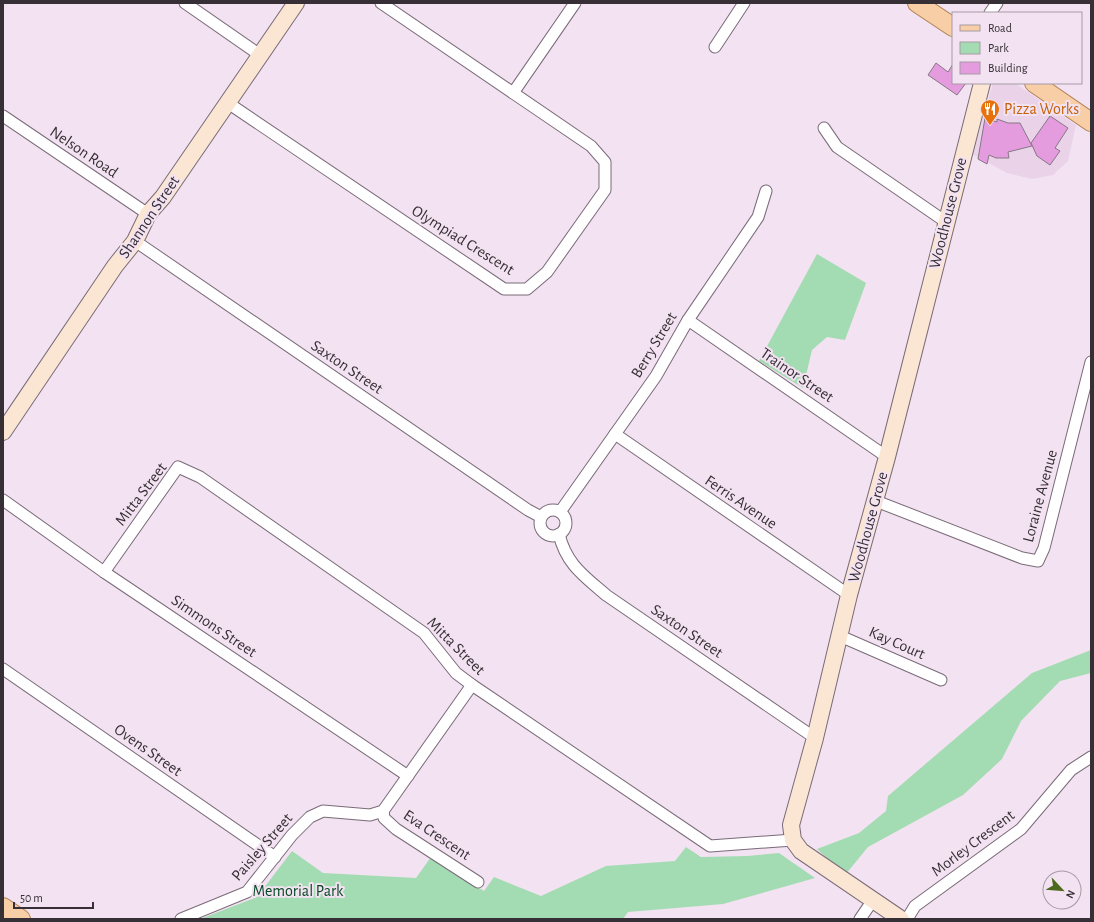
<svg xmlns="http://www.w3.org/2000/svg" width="1094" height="922" viewBox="0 0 1094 922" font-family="'Alegreya Sans',sans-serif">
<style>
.built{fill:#ead3e8}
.green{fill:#a3dcb2}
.building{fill:#e49cdf;stroke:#867785}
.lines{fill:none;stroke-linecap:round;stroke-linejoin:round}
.street-casing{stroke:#796b78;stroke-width:13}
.secondary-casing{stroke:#796b78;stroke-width:18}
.primary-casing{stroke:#b08158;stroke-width:20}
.street{stroke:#fff;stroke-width:11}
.secondary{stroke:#fbe6d3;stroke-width:16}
.primary{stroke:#f7cea6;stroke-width:18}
.labels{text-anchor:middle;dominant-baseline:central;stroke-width:4;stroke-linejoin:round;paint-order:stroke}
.food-label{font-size:16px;fill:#c56008;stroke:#f3e2f1;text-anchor:start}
.street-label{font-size:16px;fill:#362f35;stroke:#f3e2f1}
.park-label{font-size:16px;fill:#034923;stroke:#f3e2f1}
</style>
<rect width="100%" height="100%" fill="#f3e2f1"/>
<!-- built -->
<polygon class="built" points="993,83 1015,83 1076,125 1068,161 1053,175 1032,179 1007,173 972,154"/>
<!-- green -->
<g class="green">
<polygon points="817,254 866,283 845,340 827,337 812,350 803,388 759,361"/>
<polygon points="1091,650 1091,673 1060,681 1021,721 1002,759 963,795 868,847 845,875 817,849 859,833 886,811 888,796 1032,673"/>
<polygon points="686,847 701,857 747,856 779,853 815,878 723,904 628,912 623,919 200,919 257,897 292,851 323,873 416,878 431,857 484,891 494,877 541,896 606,866 675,861"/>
</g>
<!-- building -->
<g class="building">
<polygon points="936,63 948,72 953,64 953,83 966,83 957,95 928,75"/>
<polygon points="1050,116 1068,128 1055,148 1060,151 1050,165 1037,156 1031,143"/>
<polygon points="985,118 997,122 997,119 1008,123 1020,123 1032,146 1008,152 1009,158 996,158 989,155 987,164 978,159"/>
</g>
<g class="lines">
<defs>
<g id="street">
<polyline points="185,3 260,55"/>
<polyline points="990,13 997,3"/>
<polyline points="715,47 744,3"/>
<polyline points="513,93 575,3"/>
<polyline points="228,103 504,289 527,289 547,272 605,190 605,162 591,146 381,3"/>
<polyline points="3,116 148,214"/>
<polyline points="824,128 837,147 946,222"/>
<polyline points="135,241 528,510 541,517"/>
<polyline points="688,320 887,457"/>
<polyline points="615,434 849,595"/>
<polyline points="3,500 104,572 408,776"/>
<polyline points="876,501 1022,558 1038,561 1044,548 1091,362"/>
<circle cx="553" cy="523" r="13"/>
<polyline points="560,512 656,376 688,320 758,217 766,191"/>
<path d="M559 534C566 564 584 576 606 595L815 738"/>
<polyline points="104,572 178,467 200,477 424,633 456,673 472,685 710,846 793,840"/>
<polyline points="840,636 941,680"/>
<polyline points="3,669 275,857"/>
<polyline points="383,811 384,818 396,829 478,882"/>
<polyline points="181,919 247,892 292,835 310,817 323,811 370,815 383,811 472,685"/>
<polyline points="860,919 873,900"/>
<polyline points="907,919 915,906 1021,829 1071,770 1091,757"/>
</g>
<g id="secondary">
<polyline points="3,432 115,266 135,241 148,214 163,197 296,3"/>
<polyline points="901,919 801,851 793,840 791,825 815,738 849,595 887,457 982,83"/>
</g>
<g id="primary">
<polyline points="917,3 953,27"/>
<polyline points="1034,83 1091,122"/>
<polyline points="3,907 21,919"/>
</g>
</defs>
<!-- street casing -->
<use href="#street" class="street-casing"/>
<!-- secondary casing -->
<use href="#secondary" class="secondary-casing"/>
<!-- primary casing -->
<use href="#primary" class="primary-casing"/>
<!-- street -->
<use href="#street" class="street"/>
<!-- secondary -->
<use href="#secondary" class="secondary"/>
<!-- primary -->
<use href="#primary" class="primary"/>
</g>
<!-- icons -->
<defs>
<symbol id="restaurant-pin" viewBox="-11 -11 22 30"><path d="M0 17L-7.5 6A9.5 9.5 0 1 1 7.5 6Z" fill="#e8710a" stroke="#f3e2f1"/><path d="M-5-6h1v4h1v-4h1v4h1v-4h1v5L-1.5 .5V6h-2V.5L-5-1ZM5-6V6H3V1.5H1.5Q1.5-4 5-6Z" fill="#fff"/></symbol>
</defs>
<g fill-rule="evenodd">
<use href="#restaurant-pin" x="979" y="98" width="22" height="30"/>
</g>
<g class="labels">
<!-- food labels -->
<g class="food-label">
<text x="1004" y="109">Pizza Works</text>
</g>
<!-- street labels -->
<g class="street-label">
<text transform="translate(84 152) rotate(34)">Nelson Road</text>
<text transform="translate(948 213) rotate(-76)">Woodhouse Grove</text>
<text transform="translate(149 217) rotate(-56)">Shannon Street</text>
<text transform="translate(463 240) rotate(32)">Olympiad Crescent</text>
<text transform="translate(654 345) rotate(-59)">Berry Street</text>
<text transform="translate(347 367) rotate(34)">Saxton Street</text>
<text transform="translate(797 375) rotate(34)">Trainor Street</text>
<text transform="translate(141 494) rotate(-53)">Mitta Street</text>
<text transform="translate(1040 496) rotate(-75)">Loraine Avenue</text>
<text transform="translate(741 502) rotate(34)">Ferris Avenue</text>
<text transform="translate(868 527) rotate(-75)">Woodhouse Grove</text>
<text transform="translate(214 626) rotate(34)">Simmons Street</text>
<text transform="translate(687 631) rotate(34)">Saxton Street</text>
<text transform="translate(897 643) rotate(24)">Kay Court</text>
<text transform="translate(456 646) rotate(45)">Mitta Street</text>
<text transform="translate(148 750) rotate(35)">Ovens Street</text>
<text transform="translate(437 835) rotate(34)">Eva Crescent</text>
<text transform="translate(973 843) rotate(-37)">Morley Crescent</text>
<text transform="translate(262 847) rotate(-49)">Paisley Street</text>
</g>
<!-- park labels -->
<g class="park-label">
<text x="298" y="891">Memorial Park</text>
</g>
</g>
<!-- border -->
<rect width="1094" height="922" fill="none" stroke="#362f35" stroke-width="8"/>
<!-- legend -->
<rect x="952" y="12" width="130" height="72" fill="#f3e2f1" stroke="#a79aa6"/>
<rect x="960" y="25" width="20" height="6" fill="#f7cea6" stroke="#a79aa6"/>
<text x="988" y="32" font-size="12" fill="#362f35">Road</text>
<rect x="960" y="42" width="20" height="12" fill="#a3dcb2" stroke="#a79aa6"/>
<text x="988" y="52" font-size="12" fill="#362f35">Park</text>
<rect x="960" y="62" width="20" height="12" fill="#e49cdf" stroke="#a79aa6"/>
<text x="988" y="72" font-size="12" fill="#362f35">Building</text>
<!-- north arrow -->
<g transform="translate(1062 890) rotate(116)"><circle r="19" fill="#f3e2f1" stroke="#a79aa6"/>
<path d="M0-3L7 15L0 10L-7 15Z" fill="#4d691d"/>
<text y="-6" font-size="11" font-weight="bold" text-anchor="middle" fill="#362f35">N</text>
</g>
<!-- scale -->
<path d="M14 902v6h79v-6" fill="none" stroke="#362f35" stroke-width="2"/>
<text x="20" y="902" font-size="12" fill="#362f35" stroke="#f3e2f1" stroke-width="3" paint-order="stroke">50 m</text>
</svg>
